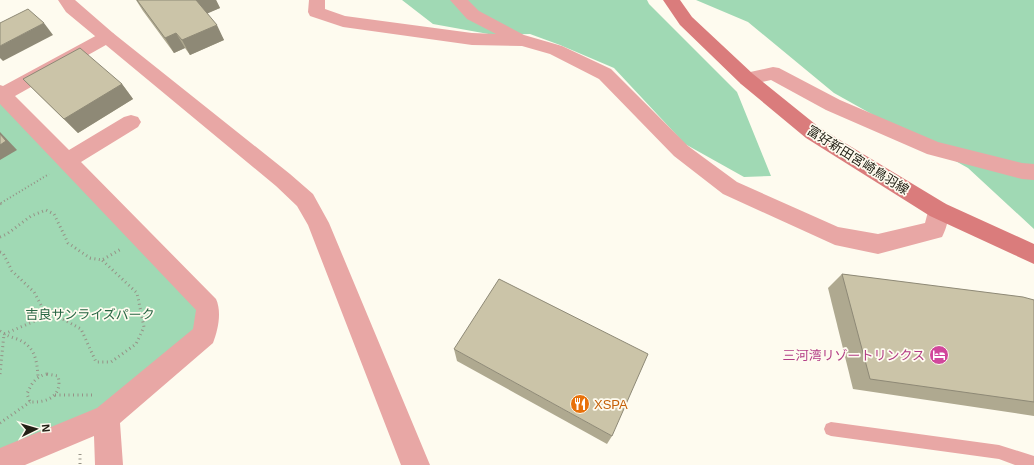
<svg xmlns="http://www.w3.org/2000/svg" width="1034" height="465" viewBox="0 0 1034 465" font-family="Helvetica,'Noto Sans JP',sans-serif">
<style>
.green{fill:#a0d9b4}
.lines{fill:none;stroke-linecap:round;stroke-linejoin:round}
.path-far1{stroke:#959286;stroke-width:2;stroke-dasharray:1 2.5;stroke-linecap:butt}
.path{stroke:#959286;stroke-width:3;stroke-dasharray:1 3.5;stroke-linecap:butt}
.service{fill:#e8a7a5;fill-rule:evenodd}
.minor{fill:#e8a7a5;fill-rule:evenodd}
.tertiary{fill:#e8a7a5;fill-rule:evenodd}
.secondary{fill:#da7c7c;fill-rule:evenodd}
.wall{fill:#afa990}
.shaded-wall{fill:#8e8976}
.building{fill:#cbc4a8;stroke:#8e8976}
.labels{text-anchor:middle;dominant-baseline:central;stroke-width:3.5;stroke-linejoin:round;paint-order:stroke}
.street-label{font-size:13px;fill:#232015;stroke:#fefbef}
.park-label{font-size:13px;fill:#286643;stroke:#fefbef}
.hotel-label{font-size:13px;fill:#b23c85;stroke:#fefbef;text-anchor:end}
.food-label{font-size:13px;fill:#c56008;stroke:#fefbef;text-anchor:start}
</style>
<rect width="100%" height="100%" fill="#fefbef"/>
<!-- green -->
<g class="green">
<polygon points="402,0 647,0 649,4 737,92 771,176 744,177 685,144 614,68 560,45 530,34 494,35 433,24"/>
<polygon points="696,0 1034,0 1034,229 968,168 834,93 748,22"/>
<polygon points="0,92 207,319 106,417 0,462"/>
</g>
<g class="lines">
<!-- path-far1 -->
<polyline class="path-far1" points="1,203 49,174"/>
<!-- path -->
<g class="path">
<polyline points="0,204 3,202"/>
<polyline points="0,237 7,234 31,216 46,210 54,214 68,243 90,258 102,260 121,249"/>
<polyline points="0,252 3,253 12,271 34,292 47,316"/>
<path d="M0 331C5 335 11 337 17 339 35 346 37 360 38 377"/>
<polyline points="0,374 4,334 47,316 59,317 81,329 96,362 111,362 136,344 144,327 137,293 102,260"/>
<path d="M47 374 58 376C63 396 47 403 30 402L27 394C31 384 36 376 47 374Z"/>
<polyline points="55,395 93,395"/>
<polyline points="0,423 30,402"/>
<polyline points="80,454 80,465"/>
</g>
<!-- service -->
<polygon class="service" points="831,422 999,445 1034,456 1034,465 1015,465 999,459 831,436 826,434 824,429 826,424"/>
<!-- minor -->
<g class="minor">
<path d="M309 0H325V9L345 16 472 33 496 34 467 19 450 0H468L479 11 524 35 562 46 611 69 688 146 737 182 838 227 878 234 925 223 930 204 938 201 946 204C951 214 947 227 942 237L878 254 835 245 723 194 674 156 599 79 550 54 522 46 472 45 343 27 310 16 308 12Z"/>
<path d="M107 31 113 33 116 37 113 41 15 96 69 150 124 117 131 115 138 117 141 122 138 127 81 162 216 299C222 312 218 330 213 343L120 423 123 465H95L94 436 25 465H0V448L97 408 193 329 196 310 0 104V85L3 86 101 33Z"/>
<polygon points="773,67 779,68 840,100 938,142 1022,163 1034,164 1034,180 1022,179 927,154 826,110 771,80 747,85 741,84 738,79 741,74"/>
</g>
<!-- tertiary -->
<polygon class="tertiary" points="58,0 75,0 113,33 290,174 313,194 329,223 430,465 401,465 308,225 297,206 276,186 66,12"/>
<!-- secondary -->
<polygon class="secondary" points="663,0 680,0 692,17 753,74 820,128 946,204 1034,244 1034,264 930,216 806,138 741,84 680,25"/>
</g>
<!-- wall -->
<g class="wall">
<polygon points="136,0 216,0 220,8 207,13 224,40 190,55 185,48 174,53 143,11"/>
<polygon points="23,79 122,84 133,99 78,133"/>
<polygon points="842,274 1034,300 1034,416 853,389 828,288"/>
<polygon points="454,349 612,436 607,444 457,361"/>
</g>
<!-- shaded-wall -->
<g class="shaded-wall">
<polygon points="196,0 216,0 220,8 204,15"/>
<polygon points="44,23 53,35 3,61 0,58 0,46"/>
<polygon points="217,25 224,40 190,55 182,40"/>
<polygon points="176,33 185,48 174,53 165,38"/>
<polygon points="122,84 133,99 78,133 64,119"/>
<polygon points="0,132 17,150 0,160"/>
</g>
<!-- building -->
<g class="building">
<polygon points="137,0 196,0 217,25 182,40 176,33 165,38"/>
<polygon points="28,9 44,23 0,46 0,23"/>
<polygon points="80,48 122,84 64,119 23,79"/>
<polygon points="0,134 6,141 0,145"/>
<polygon points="842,274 1023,297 1034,300 1034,402 870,379"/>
<polygon points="499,279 648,354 612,436 454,349"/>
</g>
<!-- icons -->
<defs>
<symbol id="hotel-disc" viewBox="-11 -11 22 22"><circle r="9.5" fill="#d1479c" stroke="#fefbef"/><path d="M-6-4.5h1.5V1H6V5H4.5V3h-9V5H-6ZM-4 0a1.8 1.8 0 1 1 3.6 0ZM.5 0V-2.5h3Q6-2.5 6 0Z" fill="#fff"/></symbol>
<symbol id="restaurant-disc" viewBox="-11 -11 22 22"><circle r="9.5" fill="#e8710a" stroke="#fefbef"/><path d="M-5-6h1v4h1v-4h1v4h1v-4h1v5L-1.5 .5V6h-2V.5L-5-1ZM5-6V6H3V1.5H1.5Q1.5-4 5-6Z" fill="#fff"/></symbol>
</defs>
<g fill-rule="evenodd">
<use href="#hotel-disc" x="928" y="344" width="22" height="22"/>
<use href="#restaurant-disc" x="569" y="393" width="22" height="22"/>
</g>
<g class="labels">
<!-- street labels -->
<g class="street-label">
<text transform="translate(858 160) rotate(32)">富好新田宮崎鳥羽線</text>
</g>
<!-- park labels -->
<g class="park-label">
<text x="90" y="314">吉良サンライズパーク</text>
</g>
<!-- hotel labels -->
<g class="hotel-label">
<text x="925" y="355">三河湾リゾートリンクス</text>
</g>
<!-- food labels -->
<g class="food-label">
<text x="594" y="404">XSPA</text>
</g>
</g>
<!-- north arrow -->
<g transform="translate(36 429) rotate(85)" stroke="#fefbef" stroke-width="3" paint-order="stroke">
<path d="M0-3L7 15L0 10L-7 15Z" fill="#232015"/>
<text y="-6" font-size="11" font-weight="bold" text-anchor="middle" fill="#232015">N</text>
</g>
</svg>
